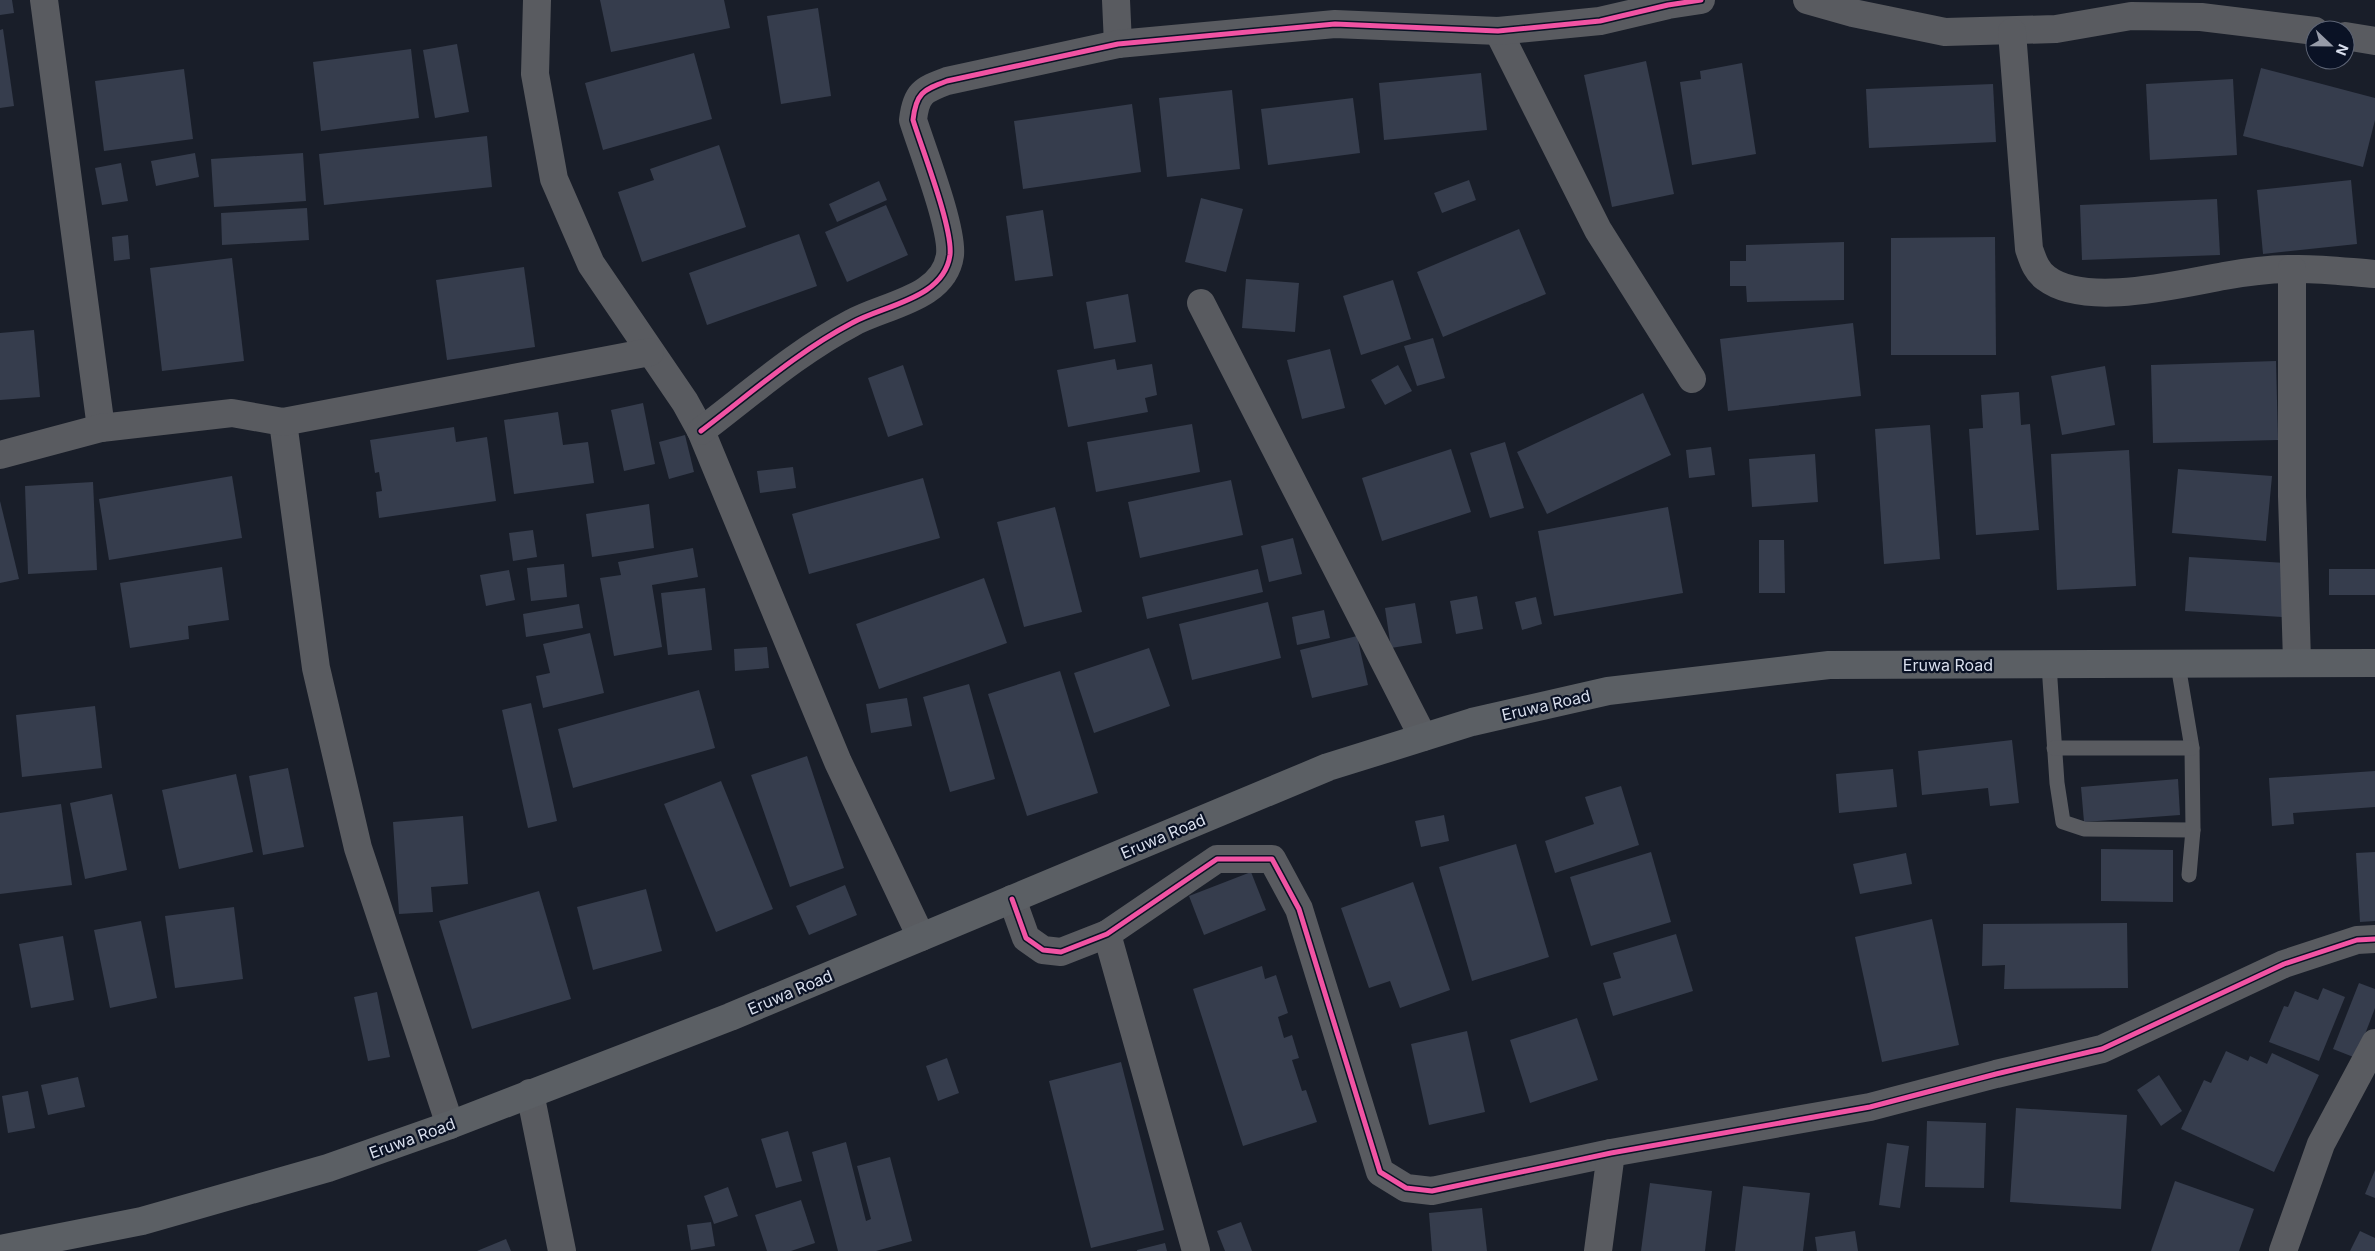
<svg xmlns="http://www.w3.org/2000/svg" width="2375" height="1251" viewBox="0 0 2375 1251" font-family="Inter,sans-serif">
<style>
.building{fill:#363d4d}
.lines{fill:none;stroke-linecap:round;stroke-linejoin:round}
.lane{stroke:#595b60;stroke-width:15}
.street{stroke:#595b60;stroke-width:28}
.secondary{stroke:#5b5f64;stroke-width:28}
.cycleway-casing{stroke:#0a1225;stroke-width:8}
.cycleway{stroke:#f153a3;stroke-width:5}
.labels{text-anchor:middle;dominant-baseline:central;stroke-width:4.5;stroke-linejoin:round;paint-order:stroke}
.street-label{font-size:16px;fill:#d9dfed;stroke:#0a1225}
</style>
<rect width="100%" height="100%" fill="#191e29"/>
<!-- building -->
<g class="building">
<polygon points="0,0 12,0 14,13 0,15"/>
<polygon points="600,0 724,0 730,28 611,52"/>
<polygon points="818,8 831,96 781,104 767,16"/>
<polygon points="3,29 14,106 0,108 0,30"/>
<polygon points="457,44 469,112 435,118 423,50"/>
<polygon points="411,49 419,118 321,131 313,62"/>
<polygon points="694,53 712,119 603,150 585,83"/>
<polygon points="1646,61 1674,194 1612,207 1584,75"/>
<polygon points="1742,63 1756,154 1692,165 1680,82 1701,79 1700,71"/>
<polygon points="2261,68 2375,98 2375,120 2363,167 2243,136"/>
<polygon points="184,69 193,139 104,151 95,81"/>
<polygon points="1481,73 1487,130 1384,140 1379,83"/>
<polygon points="2233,79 2237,155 2150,160 2146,84"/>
<polygon points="1993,84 1996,142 1869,148 1866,89"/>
<polygon points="1232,90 1240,169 1167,177 1159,98"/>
<polygon points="1353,98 1360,153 1268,165 1261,109"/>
<polygon points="1132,104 1141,172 1023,189 1014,121"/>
<polygon points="487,136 492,187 324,205 319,154"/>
<polygon points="719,145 746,227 642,262 618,192 654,180 650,169"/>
<polygon points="195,153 199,177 156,186 151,161"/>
<polygon points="303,153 306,201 214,207 211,159"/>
<polygon points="121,163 128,201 102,205 95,168"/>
<polygon points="1469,180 1476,200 1442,213 1434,193"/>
<polygon points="2351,180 2357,244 2263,254 2257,190"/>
<polygon points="879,181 887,200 837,222 829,204"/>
<polygon points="1201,198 1243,209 1226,272 1185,262"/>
<polygon points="2217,199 2220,255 2082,260 2080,205"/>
<polygon points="886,205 908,255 847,282 825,232"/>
<polygon points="307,208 309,240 222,245 221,213"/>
<polygon points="1043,210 1053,276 1015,281 1006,216"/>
<polygon points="1519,229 1546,294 1443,337 1417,272"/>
<polygon points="799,234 817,286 707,325 689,273"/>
<polygon points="128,235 130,259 114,261 112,237"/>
<polygon points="1995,237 1996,355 1891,355 1891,238"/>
<polygon points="1844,242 1844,300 1747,302 1746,286 1730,286 1730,261 1746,261 1746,245"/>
<polygon points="232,258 244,361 162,371 150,268"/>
<polygon points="524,267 535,347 447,360 436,280"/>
<polygon points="1246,279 1299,283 1295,332 1242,328"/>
<polygon points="1393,280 1411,339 1361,355 1343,296"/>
<polygon points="1128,294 1136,342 1094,349 1086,302"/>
<polygon points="1853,323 1861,396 1728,411 1720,339"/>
<polygon points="34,330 40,397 0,400 0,333"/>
<polygon points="1433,338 1445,378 1417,386 1404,346"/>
<polygon points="1330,349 1345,408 1302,419 1287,360"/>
<polygon points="1115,359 1117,370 1152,364 1157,395 1145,398 1148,412 1068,427 1057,370"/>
<polygon points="2276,361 2278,440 2153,443 2151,365"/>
<polygon points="903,365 923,425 888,437 868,378"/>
<polygon points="1398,365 1412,391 1385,405 1371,380"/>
<polygon points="2105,366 2115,425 2062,435 2051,376"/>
<polygon points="2019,392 2021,425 2030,424 2039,530 1976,535 1969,429 1983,428 1981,395"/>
<polygon points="1643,393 1671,455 1547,514 1517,452"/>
<polygon points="643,403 655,464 624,471 611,410"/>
<polygon points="558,412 563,445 588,442 594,483 514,494 504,420"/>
<polygon points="1192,424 1200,472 1096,492 1087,442"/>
<polygon points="1930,425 1940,559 1884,564 1875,429"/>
<polygon points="454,427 456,442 487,437 496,501 379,518 376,492 382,491 379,472 375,473 370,440"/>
<polygon points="685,435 694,472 669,479 659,442"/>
<polygon points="1505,442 1524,508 1490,518 1470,453"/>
<polygon points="1711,447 1715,475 1689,478 1686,450"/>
<polygon points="1451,449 1471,512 1382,541 1362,478"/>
<polygon points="2129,450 2136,586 2057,590 2051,454"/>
<polygon points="1815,454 1818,502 1752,507 1749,459"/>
<polygon points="793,467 796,488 760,493 757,471"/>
<polygon points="2178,469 2272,476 2266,541 2172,533"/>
<polygon points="232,476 242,538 109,560 99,499"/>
<polygon points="923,478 940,538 809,574 792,514"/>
<polygon points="1231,480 1243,535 1140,558 1128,502"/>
<polygon points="93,482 97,570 28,574 25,486"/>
<polygon points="0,501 19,579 0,583"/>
<polygon points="649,504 654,548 592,557 586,514"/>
<polygon points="1055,507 1082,612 1024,627 997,522"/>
<polygon points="1668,507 1683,593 1554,616 1538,531"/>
<polygon points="533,530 537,557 513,561 509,533"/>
<polygon points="1293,538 1302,574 1269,582 1261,546"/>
<polygon points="1759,540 1784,540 1785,593 1759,593"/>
<polygon points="693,548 698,577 652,585 662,647 614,656 600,578 621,575 618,562"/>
<polygon points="2189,557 2286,563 2282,617 2185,611"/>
<polygon points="564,564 567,597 531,601 527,568"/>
<polygon points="222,567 229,620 188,626 189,639 130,648 120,583"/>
<polygon points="1258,569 1263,592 1147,619 1142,597"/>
<rect x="2329" y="569" width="46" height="26"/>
<polygon points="509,570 515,600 486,606 480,575"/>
<polygon points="984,578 1007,643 879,689 856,624"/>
<polygon points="705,588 712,650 668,655 661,593"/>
<polygon points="1477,596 1483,629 1456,634 1450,601"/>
<polygon points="1536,597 1542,624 1522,630 1515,602"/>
<polygon points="1268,602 1281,658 1192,680 1179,624"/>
<polygon points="1415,603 1422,643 1391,648 1385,608"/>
<polygon points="579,604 583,628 526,637 523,614"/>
<polygon points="1324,610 1330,638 1297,645 1292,617"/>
<polygon points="590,633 604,693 543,708 536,676 550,673 543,644"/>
<polygon points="1357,636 1368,685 1312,698 1300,650"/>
<polygon points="767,647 769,668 735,671 734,649"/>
<polygon points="1149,648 1170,706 1094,733 1074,673"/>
<polygon points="1060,671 1098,793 1027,816 988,694"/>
<polygon points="969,684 995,779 950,792 923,697"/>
<polygon points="699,690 715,748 573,788 558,729"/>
<polygon points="907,698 912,726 871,733 866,704"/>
<polygon points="531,703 557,821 528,828 502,710"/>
<polygon points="95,706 102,768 22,777 16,715"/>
<polygon points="2012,740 2019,803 1990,806 1988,788 1922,795 1918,751"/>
<polygon points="807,756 844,868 790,887 751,775"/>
<polygon points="288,768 304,847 263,855 249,776"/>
<polygon points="1893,769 1897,807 1839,813 1836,774"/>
<polygon points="2375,771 2375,807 2293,813 2294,824 2272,826 2269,778"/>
<polygon points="236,774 253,852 179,869 162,790"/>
<polygon points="2178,779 2180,815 2084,822 2081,787"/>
<polygon points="721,781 773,909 716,932 664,804"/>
<polygon points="1621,786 1639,845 1555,873 1545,841 1594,824 1585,797"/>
<polygon points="112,794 127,870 85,879 70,803"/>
<polygon points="61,804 72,885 0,894 0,813"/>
<polygon points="1444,815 1449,841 1421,847 1415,821"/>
<polygon points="463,816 468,884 431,887 433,912 399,914 393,822"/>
<polygon points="1516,844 1549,957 1472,981 1439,867"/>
<polygon points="2101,849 2173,850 2173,902 2101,901"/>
<polygon points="1651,852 1671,922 1591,946 1570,877"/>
<polygon points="2375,852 2375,921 2360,922 2356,853"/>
<polygon points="1906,853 1912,884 1860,894 1853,864"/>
<polygon points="1251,872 1266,910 1204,935 1189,896"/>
<polygon points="1413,882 1450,990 1400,1008 1390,981 1369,988 1341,908"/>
<polygon points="845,885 857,915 809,935 796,906"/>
<polygon points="646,889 662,951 593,970 577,907"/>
<polygon points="539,891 571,999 472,1029 439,921"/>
<polygon points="234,907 243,979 175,988 165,916"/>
<polygon points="1932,919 1959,1045 1882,1062 1855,937"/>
<polygon points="141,921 157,998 110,1008 94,930"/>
<polygon points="2127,923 2128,988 2004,989 2005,965 1982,966 1983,924"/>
<polygon points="1676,934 1693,991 1613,1016 1603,983 1621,978 1613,953"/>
<polygon points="63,936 74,1000 31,1008 19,944"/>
<polygon points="1262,966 1265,979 1276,975 1288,1013 1278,1017 1284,1038 1292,1035 1299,1058 1292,1060 1302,1091 1306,1090 1317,1122 1243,1146 1193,989"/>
<polygon points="2359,983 2375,989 2375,1008 2356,1058 2333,1049"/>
<polygon points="2323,988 2345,997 2319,1061 2269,1042 2284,1006 2288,1007 2295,991 2318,1000"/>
<polygon points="377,992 390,1057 368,1061 354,997"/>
<polygon points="1577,1018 1598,1080 1530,1103 1510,1040"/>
<polygon points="1467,1031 1485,1112 1429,1125 1411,1044"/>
<polygon points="2226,1051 2248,1061 2250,1056 2267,1064 2272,1053 2319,1075 2274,1172 2181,1129 2204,1080 2211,1083"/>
<polygon points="947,1058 959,1093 938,1101 926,1066"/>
<polygon points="1121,1062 1164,1230 1091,1248 1049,1081"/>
<polygon points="2159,1075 2182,1111 2161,1126 2137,1090"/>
<polygon points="78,1077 85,1107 48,1115 41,1085"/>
<polygon points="28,1091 35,1128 8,1133 2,1096"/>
<polygon points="2016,1108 2127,1115 2121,1209 2010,1202"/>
<polygon points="1927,1121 1986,1123 1984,1188 1925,1187"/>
<polygon points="788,1131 802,1181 776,1188 761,1139"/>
<polygon points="846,1142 866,1221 871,1219 857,1166 890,1157 912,1241 876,1251 838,1251 812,1152"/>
<polygon points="1887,1143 1909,1146 1900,1208 1879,1205"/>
<polygon points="2375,1170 2375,1198 2365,1194"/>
<polygon points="2175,1181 2254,1209 2239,1251 2151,1251"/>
<polygon points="1650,1183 1712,1191 1705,1251 1641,1251"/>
<polygon points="1743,1186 1810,1193 1803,1251 1735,1251"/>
<polygon points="728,1187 738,1216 714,1224 704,1196"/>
<polygon points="801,1200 815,1243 791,1251 767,1251 755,1215"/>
<polygon points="1482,1208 1487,1251 1432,1251 1429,1213"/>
<polygon points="711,1222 715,1246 691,1250 687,1225"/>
<polygon points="1241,1222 1252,1251 1225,1251 1217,1231"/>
<polygon points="1855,1231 1858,1251 1817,1251 1815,1237"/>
<polygon points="2360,1231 2375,1238 2375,1251 2350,1251"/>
<polygon points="506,1239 511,1251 477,1251"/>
<polygon points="1165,1243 1167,1251 1137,1251 1137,1250"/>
</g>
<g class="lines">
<!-- lane -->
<g class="lane">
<polyline points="2049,665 2057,783 2063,822 2084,829 2193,830"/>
<polyline points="2178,665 2192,748 2193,830 2189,875"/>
<polyline points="2054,748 2192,748"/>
</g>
<!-- street -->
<g class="street">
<polyline points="44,0 101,428"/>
<polyline points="537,0 535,74 554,179 591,264 685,402 701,431 838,762 921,937"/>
<polyline points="1116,0 1118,44"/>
<polyline points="1807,0 1853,13 1945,32 2056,29 2131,16 2201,17 2315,31"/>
<polyline points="1498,31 1598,230 1692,379"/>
<path d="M2012 32 2029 249C2033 260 2036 271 2046 278 2085 308 2179 284 2224 276 2246 272 2270 269 2292 269 2319 268 2348 272 2375 274"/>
<polyline points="2345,36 2375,41"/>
<polyline points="2292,269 2292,496 2297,661"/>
<polyline points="1201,303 1423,737"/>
<polyline points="283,422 316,668 358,848 450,1125"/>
<path d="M701 431C750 394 797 352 852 323 884 305 944 299 950 255 953 228 922 149 913 120 916 93 923 90 947 81L1118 44 1335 24 1498 31 1600 21 1668 5 1701 0"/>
<polyline points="0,455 101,428 232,413 283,422 650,352"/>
<polyline points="1012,899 1026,938 1043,950 1061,952 1107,934 1217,859 1272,859 1299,909 1380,1172 1406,1188 1432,1191 1611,1153 1870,1107 1996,1074 2102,1049 2284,964 2357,940 2375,939"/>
<polyline points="1107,934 1196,1251"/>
<polyline points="530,1093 562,1251"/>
<polyline points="1598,1251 1611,1153"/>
<polyline points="2283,1251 2321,1144 2375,1043"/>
</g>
<!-- secondary -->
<polyline class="secondary" points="0,1249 142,1221 328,1168 450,1125 730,1017 1328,767 1472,722 1608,691 1829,665 2375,663"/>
<defs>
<g id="cycleway">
<path d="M701 431C750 394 797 352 852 323 884 305 944 299 950 255 953 228 922 149 913 120 916 93 923 90 947 81L1118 44 1335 24 1498 31 1600 21 1668 5 1701 0"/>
<polyline points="1012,899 1026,938 1043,950 1061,952 1107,934 1217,859 1272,859 1299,909 1380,1172 1406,1188 1432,1191 1611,1153 1870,1107 1996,1074 2102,1049 2284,964 2357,940 2375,939"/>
</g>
</defs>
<!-- cycleway casing -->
<use href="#cycleway" class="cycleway-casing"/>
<!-- cycleway -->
<use href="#cycleway" class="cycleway"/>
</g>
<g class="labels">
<!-- street labels -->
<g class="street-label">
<text x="1948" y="665">Eruwa Road</text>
<text transform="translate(1546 705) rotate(-13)">Eruwa Road</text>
<text transform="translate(1163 836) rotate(-23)">Eruwa Road</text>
<text transform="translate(790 992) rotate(-23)">Eruwa Road</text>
<text transform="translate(412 1138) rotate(-20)">Eruwa Road</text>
</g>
</g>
<!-- north arrow -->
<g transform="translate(2330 45) rotate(112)"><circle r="24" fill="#0a1225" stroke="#5d6475"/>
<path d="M0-4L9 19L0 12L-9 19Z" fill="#969ba8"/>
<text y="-8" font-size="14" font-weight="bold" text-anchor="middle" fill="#d9dfed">N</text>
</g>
</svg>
